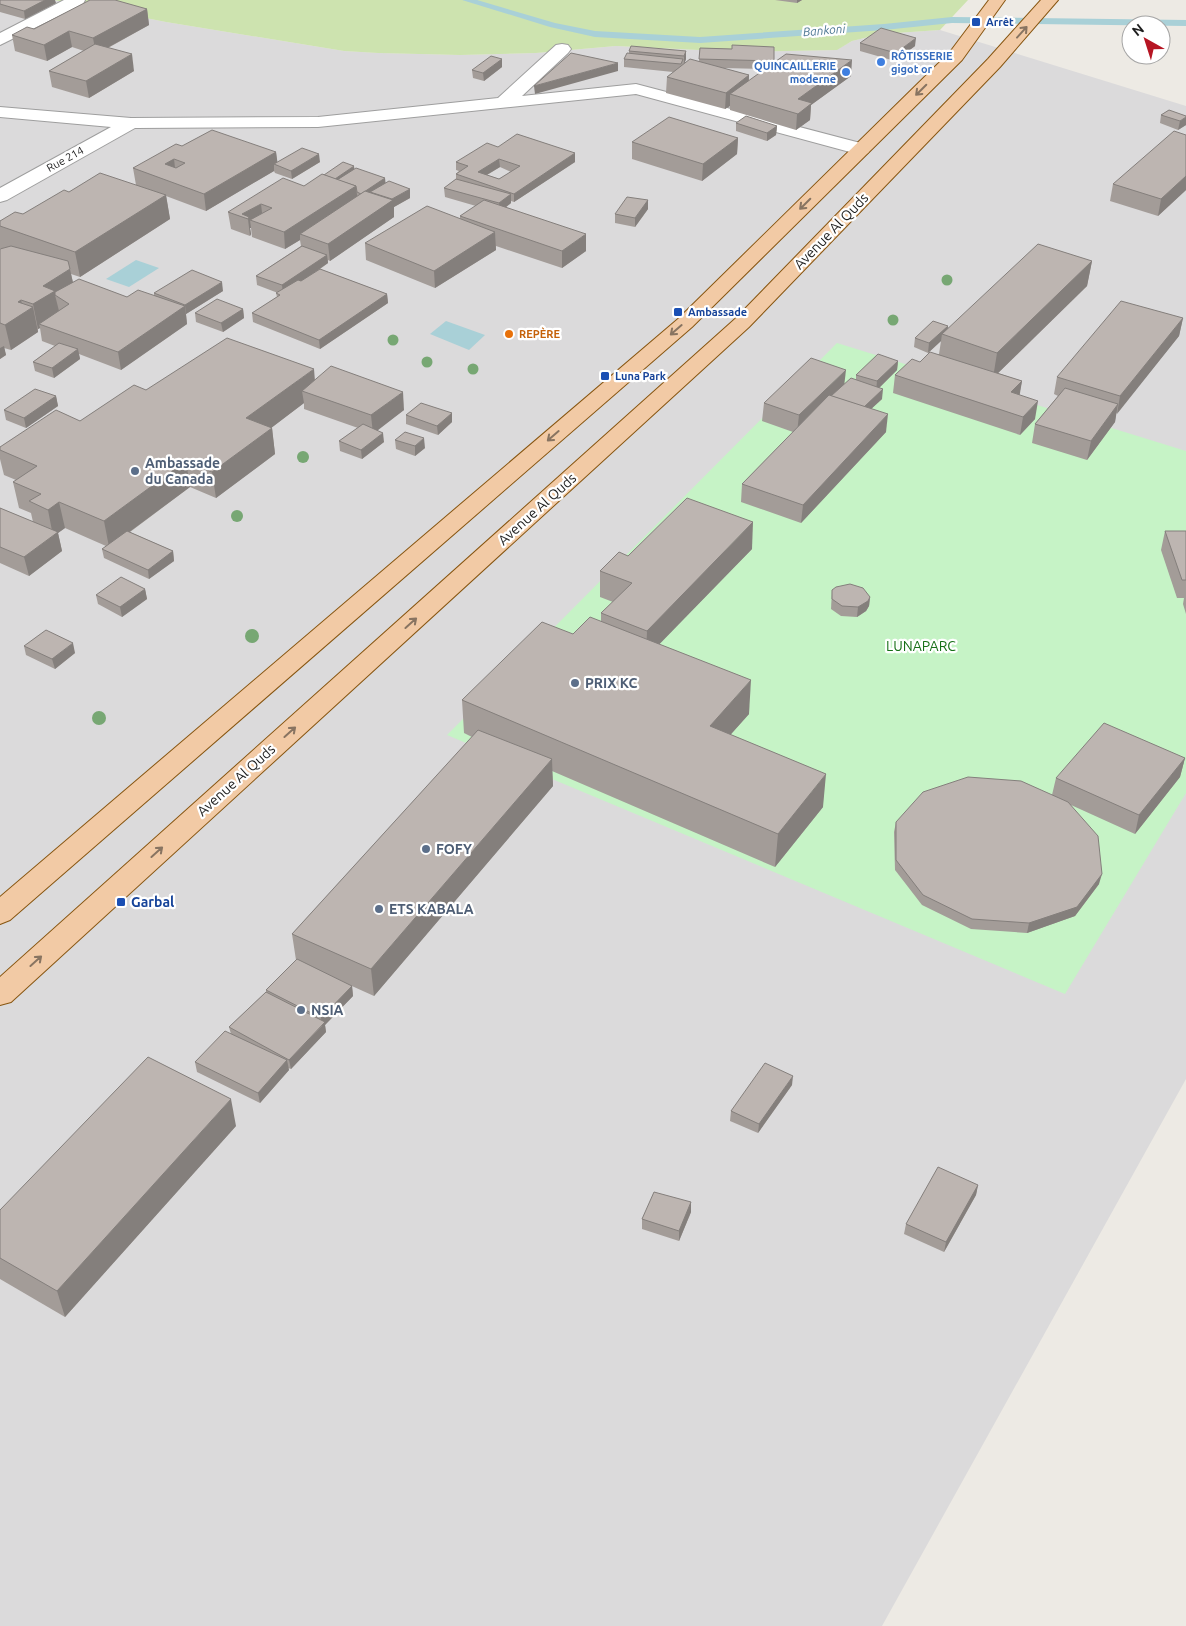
<svg xmlns="http://www.w3.org/2000/svg" width="1186" height="1626" viewBox="0 0 1186 1626" font-family="Ubuntu,sans-serif">
<style>
.residential{fill:#dbdadb}
.grass{fill:#cde3af}
.park{fill:#c6f3c6}
.water{fill:#a9d0d7}
.lines{fill:none;stroke-linecap:round;stroke-linejoin:round}
.stream{fill:#a9d0d7;fill-rule:evenodd}
.street-casing{stroke:#9e9e9e;stroke-width:2}
.primary-casing{stroke:#875510;stroke-width:2}
.street{fill:#fff;fill-rule:evenodd}
.primary{fill:#f2caa5;fill-rule:evenodd}
.tree{fill:#77a773}
.wall{fill:#a39c98;fill-rule:evenodd}
.shaded-wall{fill:#847f7c}
.building{fill:#bdb5b1;stroke:#847f7c;fill-rule:evenodd}
.oneway{stroke:#887461}
.transit-dot{fill:#1a4fb4;stroke:#fff;stroke-width:2}
.shop-dot{fill:#3f7fe0;stroke:#fff;stroke-width:2}
.food-dot{fill:#e8710a;stroke:#fff;stroke-width:2}
.service-dot{fill:#5c6f8a;stroke:#fff;stroke-width:2}
.labels{text-anchor:middle;dominant-baseline:central;stroke-width:4.5;stroke-linejoin:round;paint-order:stroke}
.far-transit-label{font-size:11px;font-weight:bold;fill:#164399;stroke:#fff;text-anchor:start}
.far-shop-label{font-size:11px;font-weight:bold;fill:#366cbe;stroke:#fff;text-anchor:start}
.far-street-label{font-size:11px;fill:#1d1d1d;stroke:#fff}
.far-food-label{font-size:11px;font-weight:bold;fill:#c56008;stroke:#fff;text-anchor:start}
.far-water-label{font-size:12px;font-style:italic;fill:#4d7794;stroke:#fff}
.street-label{font-size:14px;fill:#1d1d1d;stroke:#fff}
.service-label{font-size:14px;font-weight:bold;fill:#4e5e75;stroke:#fff;text-anchor:start}
.park-label{font-size:14px;fill:#177017;stroke:#fff}
.transit-label{font-size:14px;font-weight:bold;fill:#164399;stroke:#fff;text-anchor:start}
</style>
<rect width="100%" height="100%" fill="#edeae4"/>
<!-- residential -->
<polygon class="residential" points="0,0 54,0 166,22 344,51 379,53 460,55 536,53 616,46 741,52 836,50 852,41 881,34 940,30 1186,106 1186,1079 882,1626 0,1626"/>
<!-- grass -->
<polygon class="grass" points="54,0 968,0 940,30 881,34 852,41 837,50 741,52 616,46 536,53 460,55 378,53 344,51 166,22"/>
<!-- park -->
<polygon class="park" points="837,343 1186,451 1186,793 1065,994 447,735"/>
<!-- water -->
<g class="water">
<polygon points="136,260 159,268 129,287 106,279"/>
<polygon points="446,321 485,335 469,350 430,334"/>
</g>
<g class="lines">
<!-- stream -->
<polygon class="stream" points="462,0 477,0 555,23 595,31 700,37 884,24 952,17 1186,20 1186,26 952,23 884,30 700,43 595,37 550,27"/>
<defs>
<g id="street">
<polygon points="64,0 85,0 83,4 0,45 0,33"/>
<polygon points="562,44 568,45 571,49 568,53 522,96 636,84 868,145 870,149 868,153 861,155 636,94 318,127 135,128 7,200 0,202 0,188 111,127 0,117 0,107 131,118 318,117 498,98 556,45"/>
</g>
<g id="primary">
<polygon points="989,0 1005,0 962,60 692,327 10,920 0,924 0,897 678,319 950,52"/>
<polygon points="1041,0 1058,0 1000,67 749,327 11,1002 0,1005 0,977 735,319 988,59"/>
</g>
</defs>
<!-- street casing -->
<use href="#street" class="street-casing"/>
<!-- primary casing -->
<use href="#primary" class="primary-casing"/>
<!-- street -->
<use href="#street" class="street"/>
<!-- primary -->
<use href="#primary" class="primary"/>
</g>
<!-- trees -->
<g class="tree">
<circle cx="947" cy="280" r="5.5"/>
<circle cx="893" cy="320" r="5.5"/>
<circle cx="393" cy="340" r="5.5"/>
<circle cx="427" cy="362" r="5.5"/>
<circle cx="473" cy="369" r="5.5"/>
<circle cx="303" cy="457" r="6"/>
<circle cx="237" cy="516" r="6"/>
<circle cx="252" cy="636" r="7"/>
<circle cx="99" cy="718" r="7"/>
</g>
<!-- wall -->
<g class="wall">
<polygon points="0,0 56,3 25,19 0,12"/>
<polygon points="775,0 802,0 797,3"/>
<polygon points="147,9 149,25 108,48 134,71 89,98 52,87 49,71 84,51 72,47 47,61 15,51 12,35 34,29"/>
<polygon points="860,43 915,46 895,61 860,51"/>
<path d="M774 47 773 63 851 76 811 105 810 120 796 130 730 110V106L725 109 666 93 667 77 673 72 624 67V59L629 53V51H686V59L684 64 699 61 700 48 732 49ZM723 68 765 69 749 81V75Z"/>
<polygon points="502,59 502,67 484,81 473,78 472,70"/>
<polygon points="1169,110 1186,125 1178,130 1160,123 1161,115"/>
<polygon points="736,123 777,126 776,135 767,141 736,131"/>
<polygon points="1186,135 1186,190 1158,216 1110,201 1113,184"/>
<polygon points="738,138 737,154 702,181 632,159 632,142"/>
<polygon points="182,146 276,152 277,162 320,162 292,179 275,173 274,171 206,211 166,196 170,219 80,277 71,274 73,282 127,297 154,296 154,293 223,291 186,314 187,324 121,370 79,354 80,359 54,378 35,371 33,362 55,346 42,341 40,328 38,329 38,332 11,350 4,348 6,355 0,359 0,249 1,249 0,248 0,221 23,214 69,192 136,185 133,168"/>
<path d="M498 147 575 162 514 202 511 201V203L506 207 586 251 562 268 496 246V250L435 288 366 260 365 243 460 219V216L476 206 445 197 444 188 456 179V174L459 171 456 170V162ZM500 167 511 172 499 179 487 175Z"/>
<polygon points="354,169 386,183 410,198 394,207 394,217 330,261 328,260 328,263 320,269 387,294 388,303 320,349 253,322 252,313 277,297 276,293 278,293 257,285 256,276 301,246 300,240 285,249 252,237 251,228 250,228 251,234 250,236 231,229 228,212 304,186 324,175"/>
<polygon points="648,200 648,209 635,227 615,223 615,214"/>
<polygon points="1092,261 1087,286 998,373 1022,381 1019,395 1035,419 1020,435 893,393 895,375 920,362 939,354 941,341 928,353 914,347 915,338 948,326 948,328"/>
<polygon points="243,309 244,318 223,332 196,322 195,313"/>
<polygon points="1183,318 1179,336 1116,414 1115,422 1087,460 1032,443 1035,424 1058,396 1054,394 1057,377"/>
<polygon points="898,361 897,370 879,388 882,399 871,409 886,432 801,523 741,502 742,484 793,432 762,421 764,403 844,384 856,380 856,375"/>
<polygon points="315,380 404,410 377,430 384,442 362,459 340,451 339,441 358,428 304,409 304,403 271,428 272,428 275,454 216,498 190,487 130,532 173,551 174,561 149,579 104,558 102,549 106,546 65,528 58,533 62,551 29,576 0,563 0,508 33,522 31,513 19,508 13,482 16,480 4,475 0,459 0,447 80,421 146,390"/>
<polygon points="56,396 58,406 26,428 6,420 4,410"/>
<polygon points="452,413 452,422 438,435 406,424 406,415"/>
<polygon points="395,440 425,448 415,456 396,449"/>
<polygon points="1165,531 1186,531 1186,614 1183,604 1184,598 1177,598 1161,550"/>
<polygon points="752,549 659,644 749,714 730,735 823,807 775,867 552,771 553,786 374,996 343,982 352,986 353,996 325,1025 326,1032 291,1069 288,1068 289,1070 260,1103 197,1072 195,1062 231,1034 229,1027 266,992 266,990 296,960 292,934 472,737 464,733 462,700 573,634 601,621 601,613 613,602 600,597 600,571 628,556"/>
<polygon points="145,589 147,599 122,617 98,604 96,595"/>
<polygon points="832,590 870,597 869,606 866,611 857,617 841,616 831,609"/>
<polygon points="24,646 75,653 55,669 26,655"/>
<polygon points="1185,758 1180,777 1135,834 1071,805 1099,884 1075,916 1027,933 971,929 922,905 895,870 894,832 896,822 1052,795 1056,778"/>
<polygon points="792,1085 758,1133 730,1121 731,1111"/>
<polygon points="236,1126 65,1317 0,1279 0,1210"/>
<polygon points="978,1185 976,1195 944,1252 904,1234 906,1224"/>
<polygon points="691,1202 691,1212 679,1241 642,1229 642,1219"/>
</g>
<!-- shaded-wall -->
<g class="shaded-wall">
<polygon points="45,0 55,0 56,3 25,19 24,11"/>
<polygon points="797,0 802,0 797,3"/>
<polygon points="147,9 149,25 96,54 93,38"/>
<polygon points="69,31 72,47 47,61 44,45"/>
<polygon points="916,38 915,46 895,61 896,53"/>
<polygon points="686,51 686,59 684,65 684,56"/>
<polygon points="132,54 134,71 89,98 86,81"/>
<polygon points="502,59 502,67 484,81 483,73"/>
<polygon points="852,60 851,76 811,105 810,120 796,130 798,99"/>
<polygon points="618,63 618,71 535,94 534,86"/>
<polygon points="749,75 748,91 730,94 730,106 725,109 726,93"/>
<polygon points="1186,117 1186,125 1178,130 1180,121"/>
<polygon points="777,126 776,135 767,141 767,133"/>
<polygon points="738,138 737,154 702,181 703,164"/>
<polygon points="276,152 278,166 274,164 274,171 206,211 204,194"/>
<polygon points="575,153 575,162 514,202 514,194"/>
<polygon points="319,154 320,162 292,179 291,171"/>
<polygon points="174,159 176,176 165,164"/>
<polygon points="499,159 500,167 478,180 478,172"/>
<polygon points="354,166 355,175 343,183 333,180"/>
<polygon points="1186,176 1186,190 1158,216 1161,199"/>
<polygon points="385,178 386,187 372,196 361,194"/>
<polygon points="356,186 358,203 300,234 300,240 285,249 284,232"/>
<polygon points="410,189 410,198 394,207 394,217 330,261 328,244 387,202"/>
<polygon points="511,194 511,203 500,212 499,203"/>
<polygon points="166,195 170,219 80,277 75,252"/>
<polygon points="648,200 648,209 635,227 635,218"/>
<polygon points="261,204 263,221 250,220 251,228 250,228 251,234 250,236 248,219 242,214"/>
<polygon points="495,232 496,250 435,288 434,271"/>
<polygon points="586,234 586,251 562,268 562,251"/>
<polygon points="327,255 328,263 283,294 282,285"/>
<polygon points="1092,261 1087,286 993,378 997,353"/>
<polygon points="70,269 75,293 55,295 60,315 39,324 40,328 38,329 33,304 43,286"/>
<polygon points="222,282 223,291 186,314 185,305"/>
<polygon points="387,294 388,303 320,349 319,340"/>
<polygon points="21,300 24,313 33,307 38,332 11,350 5,325 18,302"/>
<polygon points="185,306 187,324 121,370 118,352"/>
<polygon points="243,309 244,318 223,332 221,323"/>
<polygon points="1183,318 1179,336 1117,414 1120,396"/>
<polygon points="948,326 947,335 942,334 941,341 928,353 929,343"/>
<polygon points="4,346 6,355 0,359 0,348"/>
<polygon points="78,349 80,359 54,378 52,368"/>
<polygon points="898,361 897,370 876,391 877,381"/>
<polygon points="314,369 316,394 302,391 304,403 250,444 246,418"/>
<polygon points="846,370 844,387 797,433 799,415"/>
<polygon points="1022,381 1019,399 1011,392"/>
<polygon points="883,389 882,399 858,421 859,411"/>
<polygon points="403,392 404,410 373,434 371,415"/>
<polygon points="56,396 58,406 26,428 24,418"/>
<polygon points="1038,401 1035,419 1020,435 1023,417"/>
<polygon points="1118,404 1115,422 1087,460 1091,441"/>
<polygon points="452,413 452,422 438,435 437,426"/>
<polygon points="888,414 886,432 801,523 803,505"/>
<polygon points="272,428 275,454 216,498 212,472"/>
<polygon points="383,433 384,442 362,459 361,450"/>
<polygon points="424,438 425,448 415,456 415,446"/>
<polygon points="186,461 190,487 109,547 104,521"/>
<polygon points="59,502 65,528 58,533 62,551 29,576 24,557 53,536 48,510"/>
<polygon points="753,522 752,549 646,658 647,631"/>
<polygon points="173,551 174,561 149,579 148,570"/>
<polygon points="145,589 147,599 122,617 120,607"/>
<polygon points="870,597 869,606 866,611 857,617 858,607"/>
<polygon points="73,643 75,653 55,669 52,659"/>
<polygon points="751,680 749,714 708,760 710,726"/>
<polygon points="1185,758 1180,777 1135,834 1139,815"/>
<polygon points="552,759 553,786 374,996 371,969"/>
<polygon points="826,774 823,807 775,867 778,834"/>
<polygon points="1102,874 1099,884 1075,916 1027,933 1029,923"/>
<polygon points="352,986 353,996 325,1025 326,1032 291,1069 289,1060 322,1026 321,1018"/>
<polygon points="287,1060 289,1070 260,1103 258,1093"/>
<polygon points="793,1076 792,1085 758,1133 759,1124"/>
<polygon points="231,1099 236,1126 65,1317 57,1291"/>
<polygon points="978,1185 976,1195 944,1252 946,1242"/>
<polygon points="691,1202 691,1212 679,1241 679,1231"/>
</g>
<!-- building -->
<g class="building">
<polygon points="0,0 45,0 24,11 0,4"/>
<polygon points="90,0 115,0 147,9 93,38 69,31 44,45 12,35 27,27 34,29"/>
<polygon points="881,28 916,38 896,53 860,43"/>
<polygon points="95,44 132,54 86,81 49,71"/>
<polygon points="732,45 774,47 774,61 699,59 700,48 732,49"/>
<polygon points="631,46 686,51 684,56 629,51"/>
<polygon points="571,53 618,63 534,86"/>
<polygon points="627,53 683,59 681,64 624,59"/>
<polygon points="786,54 852,60 798,99 812,103 798,114 730,94"/>
<polygon points="491,56 502,59 483,73 472,70"/>
<polygon points="690,59 749,75 726,93 667,77"/>
<polygon points="1169,110 1186,116 1186,117 1180,121 1161,115"/>
<polygon points="746,116 777,126 767,133 736,123"/>
<polygon points="669,117 738,138 703,164 632,142"/>
<path d="M212 130 276 152 204 194 133 168 176 144 182 146ZM174 159 185 163 176 168 165 164Z"/>
<polygon points="1174,131 1186,135 1186,176 1161,199 1113,184"/>
<path d="M517 134 575 153 514 194 456 174 468 166 456 162 487 143 498 147ZM499 159 520 166 499 179 478 172Z"/>
<polygon points="302,148 319,154 291,171 274,164"/>
<polygon points="343,162 354,166 335,179 324,175"/>
<polygon points="356,168 385,178 361,194 357,192 356,186 337,180"/>
<polygon points="100,173 166,195 75,252 0,226 0,221 15,212 23,214 64,190 69,192"/>
<polygon points="322,174 356,186 284,232 250,220 272,208 261,204 242,214 249,217 248,219 228,212 283,178 304,186"/>
<polygon points="456,179 511,194 499,203 444,188"/>
<polygon points="389,181 410,189 392,199 370,192"/>
<polygon points="365,191 393,200 328,244 300,234"/>
<polygon points="627,197 648,200 635,218 615,214"/>
<polygon points="484,200 586,234 562,251 460,216"/>
<polygon points="427,206 495,232 434,271 365,243"/>
<polygon points="1038,244 1092,261 997,353 942,334"/>
<polygon points="11,246 68,261 70,269 43,286 55,291 33,304 21,300 18,302 33,307 5,325 0,323 0,249"/>
<polygon points="302,246 327,255 282,285 256,276"/>
<polygon points="320,269 387,294 319,340 252,313 280,295 276,293 298,280 301,281"/>
<polygon points="192,270 222,282 185,305 154,293"/>
<polygon points="79,279 127,297 138,290 185,306 118,352 39,324 69,304 55,295 55,292"/>
<polygon points="217,299 243,309 221,323 195,313"/>
<polygon points="1121,301 1183,318 1120,396 1057,377"/>
<polygon points="933,321 948,326 929,343 915,338"/>
<polygon points="227,338 314,369 246,418 272,428 212,472 186,461 104,521 59,502 48,510 29,501 41,494 13,482 37,466 0,450 0,447 56,410 80,421 134,385 146,390"/>
<polygon points="59,343 78,349 52,368 33,362"/>
<polygon points="930,352 1022,381 1011,392 1038,401 1023,417 895,375 912,359 920,362"/>
<polygon points="878,354 898,361 877,381 856,375"/>
<polygon points="811,358 846,370 799,415 764,403"/>
<polygon points="331,366 403,392 371,415 302,391"/>
<polygon points="851,378 883,389 864,407 831,396"/>
<polygon points="1065,388 1118,404 1091,441 1035,424"/>
<polygon points="35,389 56,396 24,418 4,410"/>
<polygon points="829,395 888,414 803,505 742,484"/>
<polygon points="421,403 452,413 437,426 406,415"/>
<polygon points="363,424 383,433 361,450 339,441"/>
<polygon points="405,432 424,438 415,446 395,440"/>
<polygon points="687,498 753,522 647,631 601,613 632,583 600,571 619,552 628,556"/>
<polygon points="0,508 58,532 24,557 0,547"/>
<polygon points="127,531 173,551 148,570 102,549"/>
<polygon points="1165,531 1186,531 1186,580 1182,580"/>
<polygon points="121,577 145,589 120,607 96,595"/>
<polygon points="850,584 863,588 870,597 868,601 858,607 842,606 832,599 832,590 836,587"/>
<polygon points="590,617 751,680 710,726 826,774 778,834 462,700 542,622 573,634"/>
<polygon points="46,630 73,643 52,659 24,646"/>
<polygon points="1104,723 1185,758 1139,815 1056,778"/>
<polygon points="478,730 552,759 371,969 292,934"/>
<polygon points="968,777 1021,781 1068,802 1098,836 1102,874 1077,907 1029,923 972,919 923,895 896,860 896,822 923,792"/>
<polygon points="297,959 352,986 321,1018 266,990"/>
<polygon points="266,992 325,1022 289,1060 229,1027"/>
<polygon points="225,1031 287,1060 258,1093 195,1062"/>
<polygon points="148,1057 231,1099 57,1291 0,1258 0,1210"/>
<polygon points="765,1063 793,1076 759,1124 731,1111"/>
<polygon points="938,1167 978,1185 946,1242 906,1224"/>
<polygon points="654,1192 691,1202 679,1231 642,1219"/>
</g>
<!-- one-way arrows -->
<defs><path id="oneway-shaft" d="M-6 0H5M1.5-3L5.5 0L1.5 3" fill="none" stroke-width="1.6" stroke-linecap="round" stroke-linejoin="round" transform="scale(1.25)"/></defs>
<g class="oneway">
<use href="#oneway-shaft" transform="translate(1022 32) rotate(-48)"/>
<use href="#oneway-shaft" transform="translate(921 90) rotate(135)"/>
<use href="#oneway-shaft" transform="translate(805 204) rotate(135)"/>
<use href="#oneway-shaft" transform="translate(676 330) rotate(139)"/>
<use href="#oneway-shaft" transform="translate(553 436) rotate(139)"/>
<use href="#oneway-shaft" transform="translate(411 623) rotate(-42)"/>
<use href="#oneway-shaft" transform="translate(290 732) rotate(-42)"/>
<use href="#oneway-shaft" transform="translate(157 852) rotate(-42)"/>
<use href="#oneway-shaft" transform="translate(36 961) rotate(-42)"/>
</g>
<!-- markers -->
<g class="transit-dot">
<rect x="971" y="17" width="10" height="10" rx="2.5"/>
<rect x="673" y="307" width="10" height="10" rx="2.5"/>
<rect x="600" y="371" width="10" height="10" rx="2.5"/>
<rect x="116" y="897" width="10" height="10" rx="2.5"/>
</g>
<g class="shop-dot">
<circle cx="881" cy="62" r="5"/>
<circle cx="846" cy="72" r="5"/>
</g>
<circle class="food-dot" cx="509" cy="334" r="5"/>
<g class="service-dot">
<circle cx="135" cy="471" r="5"/>
<circle cx="575" cy="683" r="5"/>
<circle cx="426" cy="849" r="5"/>
<circle cx="379" cy="909" r="5"/>
<circle cx="301" cy="1010" r="5"/>
</g>
<g class="labels">
<!-- far-transit labels -->
<g class="far-transit-label">
<text x="986" y="22">Arrêt</text>
<text x="688" y="312">Ambassade</text>
<text x="615" y="376">Luna Park</text>
</g>
<!-- far-shop labels -->
<g class="far-shop-label">
<text x="891" y="56">RÔTISSERIE<tspan x="891" dy="13">gigot or</tspan></text>
<text x="836" y="66" text-anchor="end">QUINCAILLERIE<tspan x="836" dy="13">moderne</tspan></text>
</g>
<!-- far-street labels -->
<g class="far-street-label">
<text transform="translate(65 159) rotate(-29)">Rue 214</text>
</g>
<!-- far-food labels -->
<g class="far-food-label">
<text x="519" y="334">REPÈRE</text>
</g>
<!-- far-water labels -->
<g class="far-water-label">
<text transform="translate(824 30) rotate(-5)">Bankoni</text>
</g>
<!-- street labels -->
<g class="street-label">
<text transform="translate(831 231) rotate(-46)">Avenue Al Quds</text>
<text transform="translate(537 509) rotate(-42)">Avenue Al Quds</text>
<text transform="translate(236 780) rotate(-42)">Avenue Al Quds</text>
</g>
<!-- service labels -->
<g class="service-label">
<text x="145" y="463">Ambassade<tspan x="145" dy="16">du Canada</tspan></text>
<text x="585" y="683">PRIX KC</text>
<text x="436" y="849">FOFY</text>
<text x="389" y="909">ETS KABALA</text>
<text x="311" y="1010">NSIA</text>
</g>
<!-- park labels -->
<g class="park-label">
<text x="921" y="646">LUNAPARC</text>
</g>
<!-- transit labels -->
<g class="transit-label">
<text x="131" y="902">Garbal</text>
</g>
</g>
<!-- north arrow -->
<g transform="translate(1146 40) rotate(321)"><circle r="24" fill="#ffffff" stroke="#a5a5a5"/>
<path d="M0-4L9 19L0 12L-9 19Z" fill="#b61523"/>
<text y="-8" font-size="14" font-weight="bold" text-anchor="middle" fill="#1d1d1d">N</text>
</g>
</svg>
